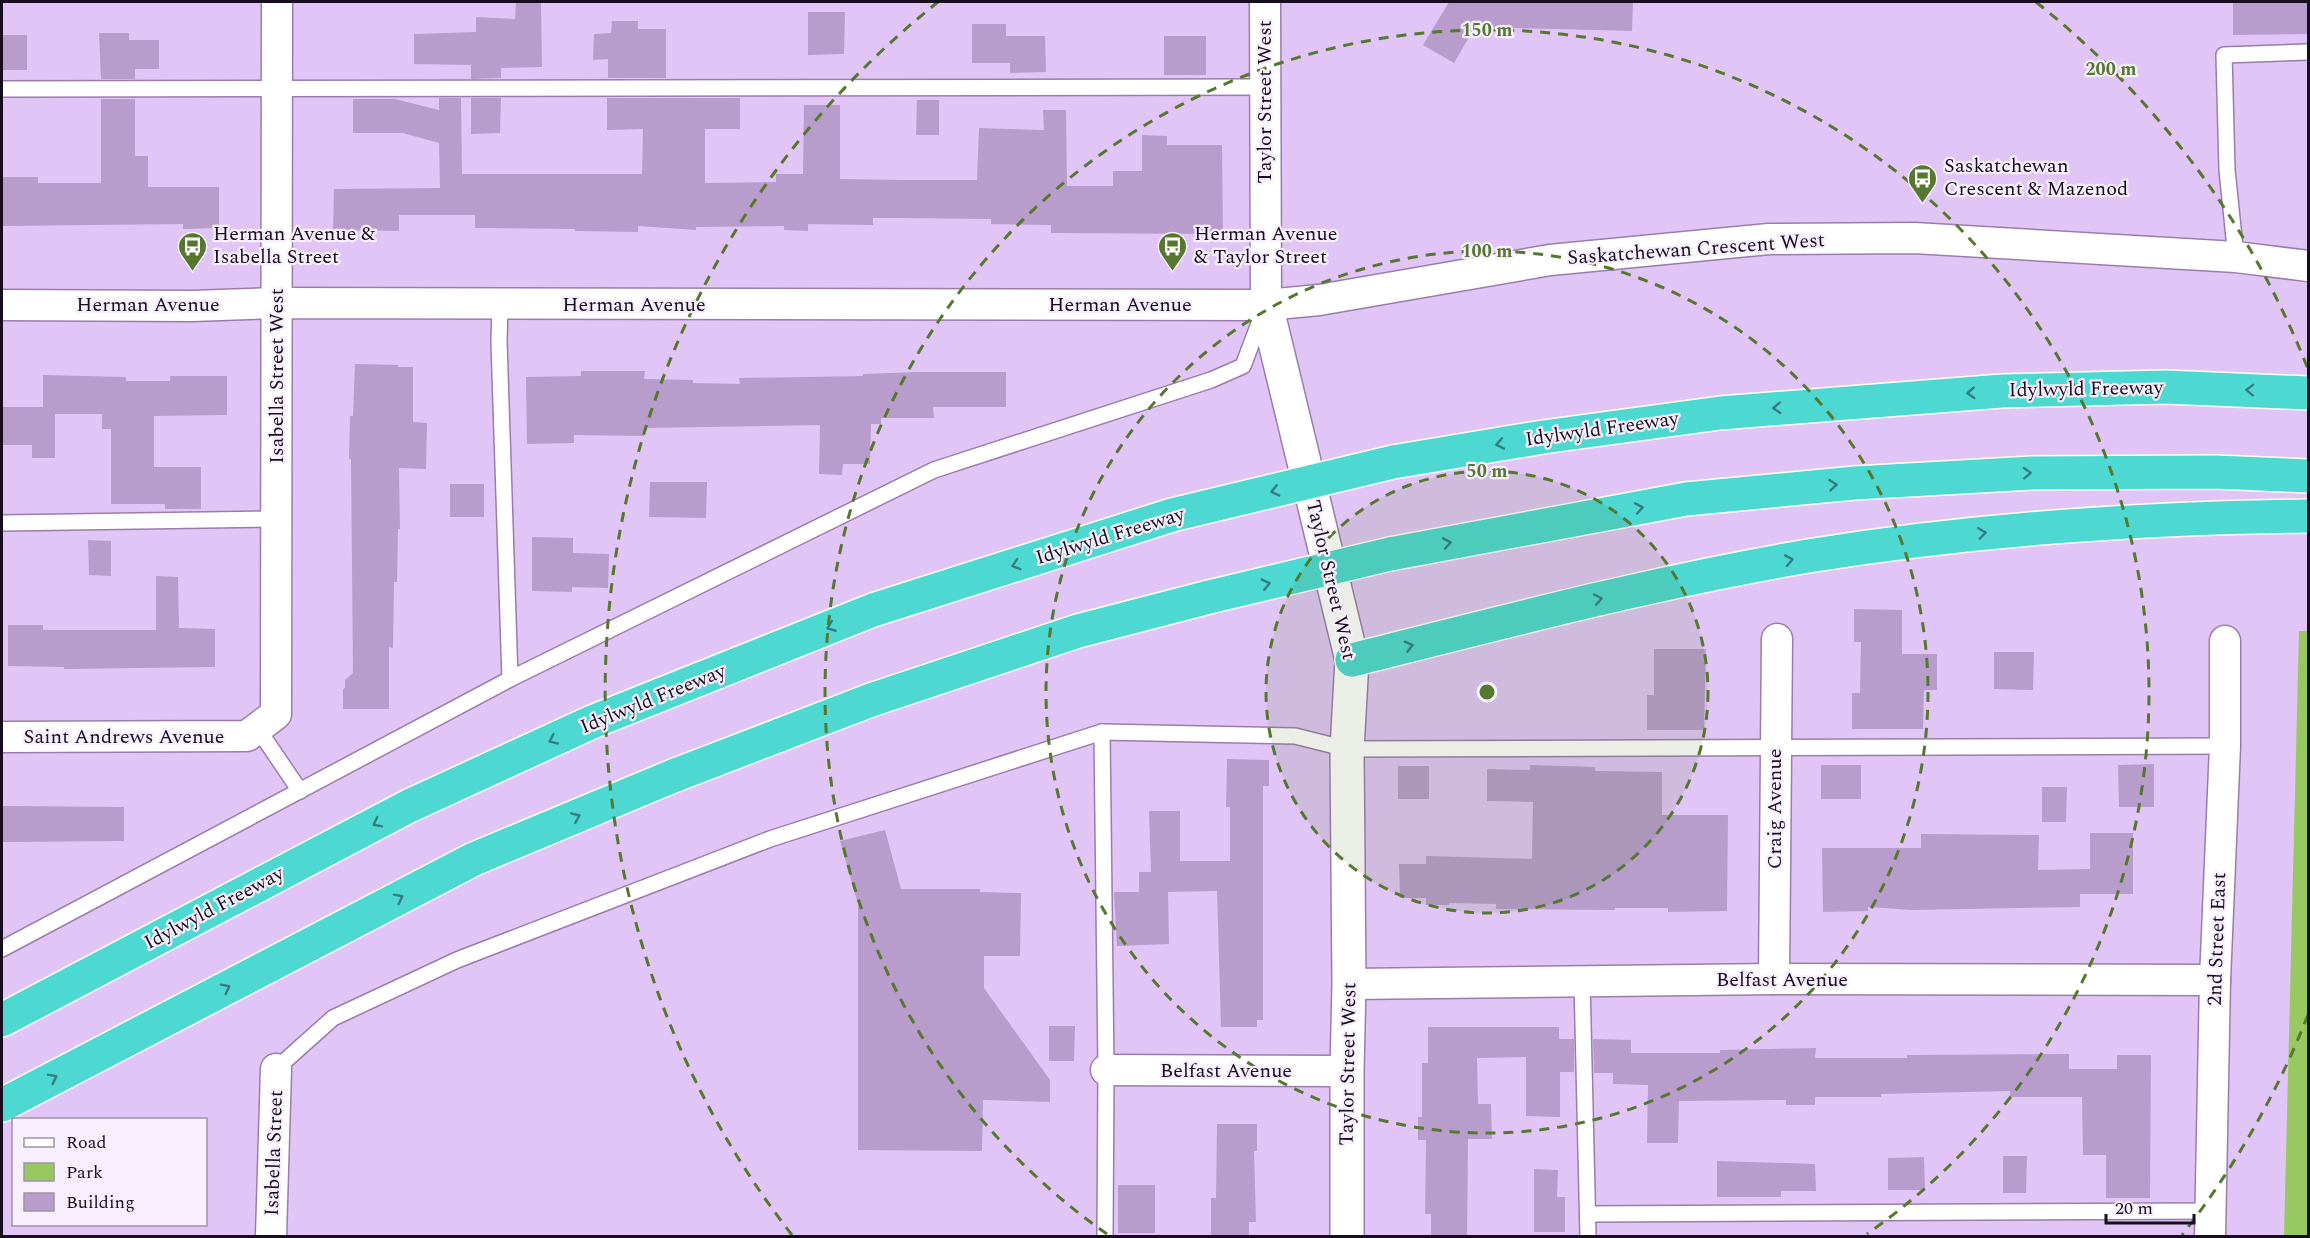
<svg xmlns="http://www.w3.org/2000/svg" width="2310" height="1238" viewBox="0 0 2310 1238" font-family="Spectral,serif">
<style>
.green{fill:#97c862}
.building{fill:#b79ccc}
.lines{fill:none;stroke-linecap:round;stroke-linejoin:round}
.lane-casing{stroke:#997eac;stroke-width:18}
.street-casing{stroke:#997eac;stroke-width:33}
.secondary-casing{stroke:#997eac;stroke-width:36}
.highway-casing{stroke:#fff;stroke-width:36}
.lane{stroke:#fff;stroke-width:15}
.street{stroke:#fff;stroke-width:30}
.secondary{stroke:#fff;stroke-width:33}
.highway{stroke:#4dd9d1;stroke-width:33}
.highway-bridge-casing{stroke:#fff;stroke-width:36;stroke-linecap:butt}
.highway-bridge{stroke:#4dd9d1;stroke-width:33}
.oneway{stroke:#357d80}
.ring{fill:none;stroke:#55772e;stroke-width:3;stroke-dasharray:10 8}
.labels{text-anchor:middle;dominant-baseline:central;stroke-width:4.5;stroke-linejoin:round;paint-order:stroke}
.street-label{font-size:20px;fill:#170d1e;stroke:#f7effe}
.poi-label{font-size:20px;fill:#170d1e;stroke:#f7effe;text-anchor:start}
.centre{fill:#55772e;stroke:#f7effe;stroke-width:3}
.ring-label{font-size:18px;text-anchor:middle;font-weight:bold;fill:#55772e;stroke:#f7effe;stroke-width:4.5;stroke-linejoin:round;paint-order:stroke}
</style>
<rect width="100%" height="100%" fill="#e1c5f6"/>
<!-- green -->
<polygon class="green" points="2299,631 2308,631 2308,1236 2284,1236"/>
<!-- building -->
<g class="building">
<polygon points="516,2 541,2 542,67 501,68 501,78 471,79 471,65 414,64 414,34 476,32 476,17 515,19"/>
<polygon points="1449,2 1633,2 1632,31 1475,27 1454,63 1423,45"/>
<polygon points="2233,2 2308,2 2308,34 2233,35"/>
<polygon points="808,12 845,12 844,54 808,55"/>
<polygon points="612,21 638,21 638,29 666,29 666,78 608,78 608,59 593,60 594,34 611,33"/>
<polygon points="972,24 1006,24 1006,36 1045,36 1046,72 1010,73 1010,63 972,63"/>
<polygon points="99,33 129,33 129,40 159,40 159,69 135,69 135,79 101,79"/>
<rect x="2" y="35" width="25" height="35"/>
<rect x="1164" y="36" width="42" height="39"/>
<polygon points="439,98 461,98 462,174 642,174 643,129 607,130 607,98 740,98 740,129 705,129 705,183 776,182 776,174 803,174 804,105 840,105 840,179 904,180 977,180 979,128 1044,130 1043,110 1066,110 1067,186 1113,186 1113,171 1142,171 1142,135 1167,136 1167,145 1222,145 1223,234 1051,233 1051,225 991,224 991,219 899,218 873,218 873,225 808,224 808,231 784,230 784,226 696,227 696,230 638,226 638,232 575,231 575,229 475,228 475,215 399,215 399,231 333,230 334,189 440,188 439,143 403,133 353,133 353,99 395,99 439,110"/>
<polygon points="471,98 501,98 500,133 471,134"/>
<polygon points="101,99 135,99 135,156 148,156 148,187 219,187 219,228 183,229 183,224 2,226 2,177 38,177 38,183 101,183"/>
<polygon points="917,100 939,100 939,135 916,135"/>
<polygon points="355,364 398,365 398,367 413,367 413,422 427,423 426,469 399,468 400,529 398,529 397,582 394,582 393,648 389,647 389,709 343,709 343,689 345,688 345,680 353,673 351,459 349,459 350,416 353,416"/>
<polygon points="581,371 645,371 644,379 693,380 693,383 740,384 739,378 863,376 863,374 917,372 1006,372 1006,407 933,407 934,418 881,418 881,424 871,424 870,464 843,464 842,475 819,474 820,425 644,428 644,436 574,435 574,443 527,444 526,377 581,376"/>
<polygon points="43,375 126,377 126,381 170,381 170,376 227,376 227,415 154,416 154,467 201,467 201,509 165,509 165,504 111,504 111,429 102,429 102,414 55,414 55,458 32,458 32,445 2,445 2,407 43,407"/>
<polygon points="650,482 707,482 706,518 649,517"/>
<rect x="450" y="484" width="34" height="33"/>
<polygon points="532,537 573,538 573,553 609,554 608,588 572,587 572,592 532,591"/>
<polygon points="88,540 111,541 111,576 89,575"/>
<polygon points="156,576 178,577 179,628 215,629 215,667 64,669 64,667 8,666 8,625 43,625 43,630 156,630"/>
<polygon points="1854,609 1902,610 1902,654 1937,654 1937,690 1924,690 1923,729 1852,729 1852,693 1860,693 1861,642 1854,642"/>
<polygon points="1654,649 1706,649 1704,730 1647,730 1647,695 1654,695"/>
<polygon points="1994,652 2034,652 2033,690 1994,689"/>
<polygon points="1227,759 1269,760 1269,786 1263,786 1263,1020 1257,1020 1257,1027 1221,1027 1217,891 1168,892 1169,944 1117,946 1114,892 1139,892 1139,872 1151,872 1149,811 1180,811 1180,861 1230,861 1230,807 1226,807"/>
<polygon points="2154,764 2154,807 2119,807 2118,765"/>
<polygon points="1530,765 1595,767 1595,771 1662,772 1662,815 1728,815 1727,911 1668,912 1668,908 1615,908 1615,910 1496,909 1496,904 1449,903 1449,905 1426,905 1426,898 1400,898 1399,864 1426,864 1426,856 1532,859 1533,802 1487,801 1487,769 1530,770"/>
<rect x="1821" y="765" width="40" height="34"/>
<rect x="1398" y="766" width="31" height="33"/>
<polygon points="2042,787 2067,787 2066,822 2042,822"/>
<polygon points="2,806 124,807 124,841 2,842"/>
<polygon points="885,830 901,889 980,889 980,892 1021,893 1020,956 984,956 984,988 1050,1080 1050,1102 983,1100 982,1151 858,1150 858,904 840,841"/>
<polygon points="2090,833 2133,833 2133,894 2080,894 2080,907 1912,910 1868,907 1868,911 1823,912 1822,848 1921,848 1921,834 2039,835 2038,870 2090,869"/>
<polygon points="1049,1026 1075,1026 1074,1061 1049,1061"/>
<polygon points="1428,1027 1559,1027 1559,1039 1574,1039 1574,1072 1560,1072 1560,1117 1526,1116 1526,1057 1477,1058 1478,1104 1491,1104 1492,1139 1468,1139 1467,1236 1431,1235 1431,1214 1425,1214 1426,1140 1418,1140 1418,1117 1422,1117 1422,1063 1428,1063"/>
<polygon points="1593,1039 1631,1040 1631,1053 1720,1053 1720,1050 1816,1048 1815,1058 1907,1058 1907,1055 2069,1054 2069,1069 2117,1069 2117,1055 2151,1055 2150,1198 2106,1198 2106,1155 2083,1155 2082,1097 2010,1097 2010,1091 1881,1094 1881,1097 1815,1097 1815,1105 1786,1105 1786,1100 1679,1101 1678,1143 1647,1143 1648,1085 1613,1084 1613,1073 1594,1073"/>
<polygon points="1217,1124 1257,1124 1257,1151 1254,1151 1256,1222 1249,1222 1249,1236 1211,1236 1211,1198 1216,1198"/>
<polygon points="2003,1156 2027,1156 2026,1193 2003,1193"/>
<polygon points="1924,1157 1925,1190 1888,1190 1888,1158"/>
<polygon points="1717,1161 1815,1164 1816,1191 1781,1191 1781,1197 1717,1197"/>
<polygon points="1534,1169 1558,1170 1557,1197 1565,1197 1565,1232 1534,1232"/>
<rect x="1118" y="1185" width="37" height="48"/>
</g>
<g class="lines">
<defs>
<g id="lane">
<polyline points="2,89 1265,87"/>
<polyline points="2236,257 2227,170 2224,55 2308,52"/>
<polyline points="500,305 499,342 510,679"/>
<polyline points="2,523 277,519"/>
<polyline points="258,729 300,791"/>
<polyline points="2,949 510,679 934,470 1211,380 1243,366 1263,313"/>
<polyline points="1582,981 1588,1236"/>
<polyline points="276,1069 333,1018 457,960 770,839 1102,732"/>
<polyline points="1588,1214 2211,1211"/>
<polyline points="1105,1236 1106,1070 1102,732 1295,736 1347,749 2225,746"/>
</g>
<g id="street">
<polyline points="1265,2 1266,305"/>
<polyline points="2,305 192,306 276,303 1266,305 1319,300 1550,260 1769,239 1914,238 2236,257 2308,266"/>
<polyline points="2,737 247,736 276,714 277,2"/>
<polyline points="1774,979 1777,639"/>
<polyline points="1349,984 1774,979 2215,980"/>
<polyline points="1106,1070 1347,1071"/>
<polyline points="271,1236 276,1069"/>
<polyline points="2210,1236 2215,980 2225,746 2225,641"/>
</g>
<polyline id="secondary" points="1266,305 1352,660 1347,749 1349,984 1347,1071 1347,1236"/>
<g id="highway">
<polyline points="1393,462 1543,437 1720,413 2002,391 2166,387 2308,393"/>
<polyline points="1390,554 1686,499 1855,483 2032,473 2215,472 2308,476"/>
<path d="M1352 660C1503 622 1655 582 1808 556 1974 529 2141 518 2308 516"/>
<polyline points="2,1020 409,806 592,722 873,610 1172,515"/>
<polyline points="2,1105 474,859 673,776 871,700 1078,631 1209,597"/>
</g>
</defs>
<!-- lane casing -->
<use href="#lane" class="lane-casing"/>
<!-- street casing -->
<use href="#street" class="street-casing"/>
<!-- secondary casing -->
<use href="#secondary" class="secondary-casing"/>
<!-- highway casing -->
<use href="#highway" class="highway-casing"/>
<!-- lane -->
<use href="#lane" class="lane"/>
<!-- street -->
<use href="#street" class="street"/>
<!-- secondary -->
<use href="#secondary" class="secondary"/>
<!-- highway -->
<use href="#highway" class="highway"/>
<defs>
<g id="highway-bridge">
<polyline points="1172,515 1393,462"/>
<polyline points="1209,597 1390,554"/>
</g>
</defs>
<!-- highway-bridge casing -->
<use href="#highway-bridge" class="highway-bridge-casing"/>
<!-- highway-bridge -->
<use href="#highway-bridge" class="highway-bridge"/>
</g>
<!-- one-way arrows -->
<defs><path id="oneway-chevron" d="M-2-3.5L2.5 0L-2 3.5" fill="none" stroke-width="1.6" stroke-linecap="round" stroke-linejoin="round" transform="scale(1.5)"/></defs>
<g class="oneway">
<use href="#oneway-chevron" transform="translate(2250 390) rotate(-178)"/>
<use href="#oneway-chevron" transform="translate(1971 393) rotate(176)"/>
<use href="#oneway-chevron" transform="translate(1777 408) rotate(176)"/>
<use href="#oneway-chevron" transform="translate(1500 444) rotate(170)"/>
<use href="#oneway-chevron" transform="translate(2027 473) rotate(-3)"/>
<use href="#oneway-chevron" transform="translate(1833 485) rotate(-5)"/>
<use href="#oneway-chevron" transform="translate(1275 491) rotate(167)"/>
<use href="#oneway-chevron" transform="translate(1639 508) rotate(-10)"/>
<use href="#oneway-chevron" transform="translate(1982 533) rotate(-8)"/>
<use href="#oneway-chevron" transform="translate(1447 543) rotate(-10)"/>
<use href="#oneway-chevron" transform="translate(1789 560) rotate(-11)"/>
<use href="#oneway-chevron" transform="translate(1016 565) rotate(162)"/>
<use href="#oneway-chevron" transform="translate(1266 584) rotate(-13)"/>
<use href="#oneway-chevron" transform="translate(1598 599) rotate(-12)"/>
<use href="#oneway-chevron" transform="translate(831 627) rotate(158)"/>
<use href="#oneway-chevron" transform="translate(1409 646) rotate(-14)"/>
<use href="#oneway-chevron" transform="translate(553 740) rotate(155)"/>
<use href="#oneway-chevron" transform="translate(576 817) rotate(-23)"/>
<use href="#oneway-chevron" transform="translate(377 823) rotate(153)"/>
<use href="#oneway-chevron" transform="translate(399 898) rotate(-27)"/>
<use href="#oneway-chevron" transform="translate(226 988) rotate(-27)"/>
<use href="#oneway-chevron" transform="translate(53 1078) rotate(-27)"/>
</g>
<!-- distance rings -->
<circle cx="1487" cy="692" r="221" fill="#55772e" fill-opacity=".12"/>
<g class="ring">
<circle cx="1487" cy="692" r="221"/>
<circle cx="1487" cy="692" r="441"/>
<path d="M1107 1234A662 662 0 1 1 1867 1234"/>
<path d="M2308 1015A882 882 0 0 1 2182 1235M792 1235A882 882 0 0 1 938 2M2036 2A882 882 0 0 1 2308 369"/>
</g>
<!-- icons -->
<defs>
<symbol id="bus-pin" viewBox="-11 -11 22 30"><path d="M0 17L-7.5 6A9.5 9.5 0 1 1 7.5 6Z" fill="#55772e" stroke="#f7effe"/><path d="M-5-6H5V4H4V6H2V4H-2V6H-4V4H-5ZM-3.5-4V0h7V-4ZM-3.5 1.2v1.5H-2V1.2ZM2 1.2v1.5H3.5V1.2Z" fill="#fff"/></symbol>
</defs>
<g fill-rule="evenodd">
<use href="#bus-pin" x="1906" y="162" width="33" height="45"/>
<use href="#bus-pin" x="176" y="230" width="33" height="45"/>
<use href="#bus-pin" x="1156" y="230" width="33" height="45"/>
</g>
<g class="labels">
<!-- street labels -->
<g class="street-label">
<text transform="translate(1265 102) rotate(-90)">Taylor Street West</text>
<text transform="translate(1696 249) rotate(-4)">Saskatchewan Crescent West</text>
<text x="148" y="305">Herman Avenue</text>
<text x="634" y="305">Herman Avenue</text>
<text x="1120" y="305">Herman Avenue</text>
<text transform="translate(277 376) rotate(-90)">Isabella Street West</text>
<text transform="translate(2086 389) rotate(-1)">Idylwyld Freeway</text>
<text transform="translate(1602 429) rotate(-8)">Idylwyld Freeway</text>
<text transform="translate(1110 536) rotate(-17)">Idylwyld Freeway</text>
<text transform="translate(1331 580) rotate(77)">Taylor Street West</text>
<text transform="translate(653 699) rotate(-22)">Idylwyld Freeway</text>
<text x="124" y="737">Saint Andrews Avenue</text>
<text transform="translate(1775 809) rotate(-90)">Craig Avenue</text>
<text transform="translate(214 908) rotate(-28)">Idylwyld Freeway</text>
<text transform="translate(2217 939) rotate(-88)">2nd Street East</text>
<text x="1782" y="980">Belfast Avenue</text>
<text transform="translate(1348 1064) rotate(-89)">Taylor Street West</text>
<text x="1226" y="1071">Belfast Avenue</text>
<text transform="translate(274 1153) rotate(-88)">Isabella Street</text>
</g>
<!-- poi labels -->
<g class="poi-label">
<text x="1944" y="166">Saskatchewan<tspan x="1944" dy="23">Crescent &amp; Mazenod</tspan></text>
<text x="213" y="234">Herman Avenue &amp;<tspan x="213" dy="23">Isabella Street</tspan></text>
<text x="1194" y="234">Herman Avenue<tspan x="1194" dy="23">&amp; Taylor Street</tspan></text>
</g>
</g>
<circle cx="1487" cy="692" r="9" class="centre"/>
<g class="ring-label">
<text x="1487" y="36">150 m</text>
<text x="2111" y="75">200 m</text>
<text x="1487" y="257">100 m</text>
<text x="1487" y="477">50 m</text>
</g>
<!-- border -->
<rect width="2310" height="1238" fill="none" stroke="#170d1e" stroke-width="6"/>
<!-- legend -->
<rect x="12" y="1118" width="195" height="108" fill="#f7effe" stroke="#9d95a4" stroke-width="1.5"/>
<rect x="24" y="1138" width="30" height="9" fill="#ffffff" stroke="#9d95a4" stroke-width="1.5"/>
<text x="66" y="1148" font-size="18" fill="#170d1e">Road</text>
<rect x="24" y="1163" width="30" height="18" fill="#97c862" stroke="#9d95a4" stroke-width="1.5"/>
<text x="66" y="1178" font-size="18" fill="#170d1e">Park</text>
<rect x="24" y="1193" width="30" height="18" fill="#b79ccc" stroke="#9d95a4" stroke-width="1.5"/>
<text x="66" y="1208" font-size="18" fill="#170d1e">Building</text>
<!-- scale -->
<path d="M2106 1214v9h88v-9" fill="none" stroke="#170d1e" stroke-width="3"/>
<text x="2115" y="1214" font-size="18" fill="#170d1e" stroke="#f7effe" stroke-width="4.5" paint-order="stroke">20 m</text>
</svg>
